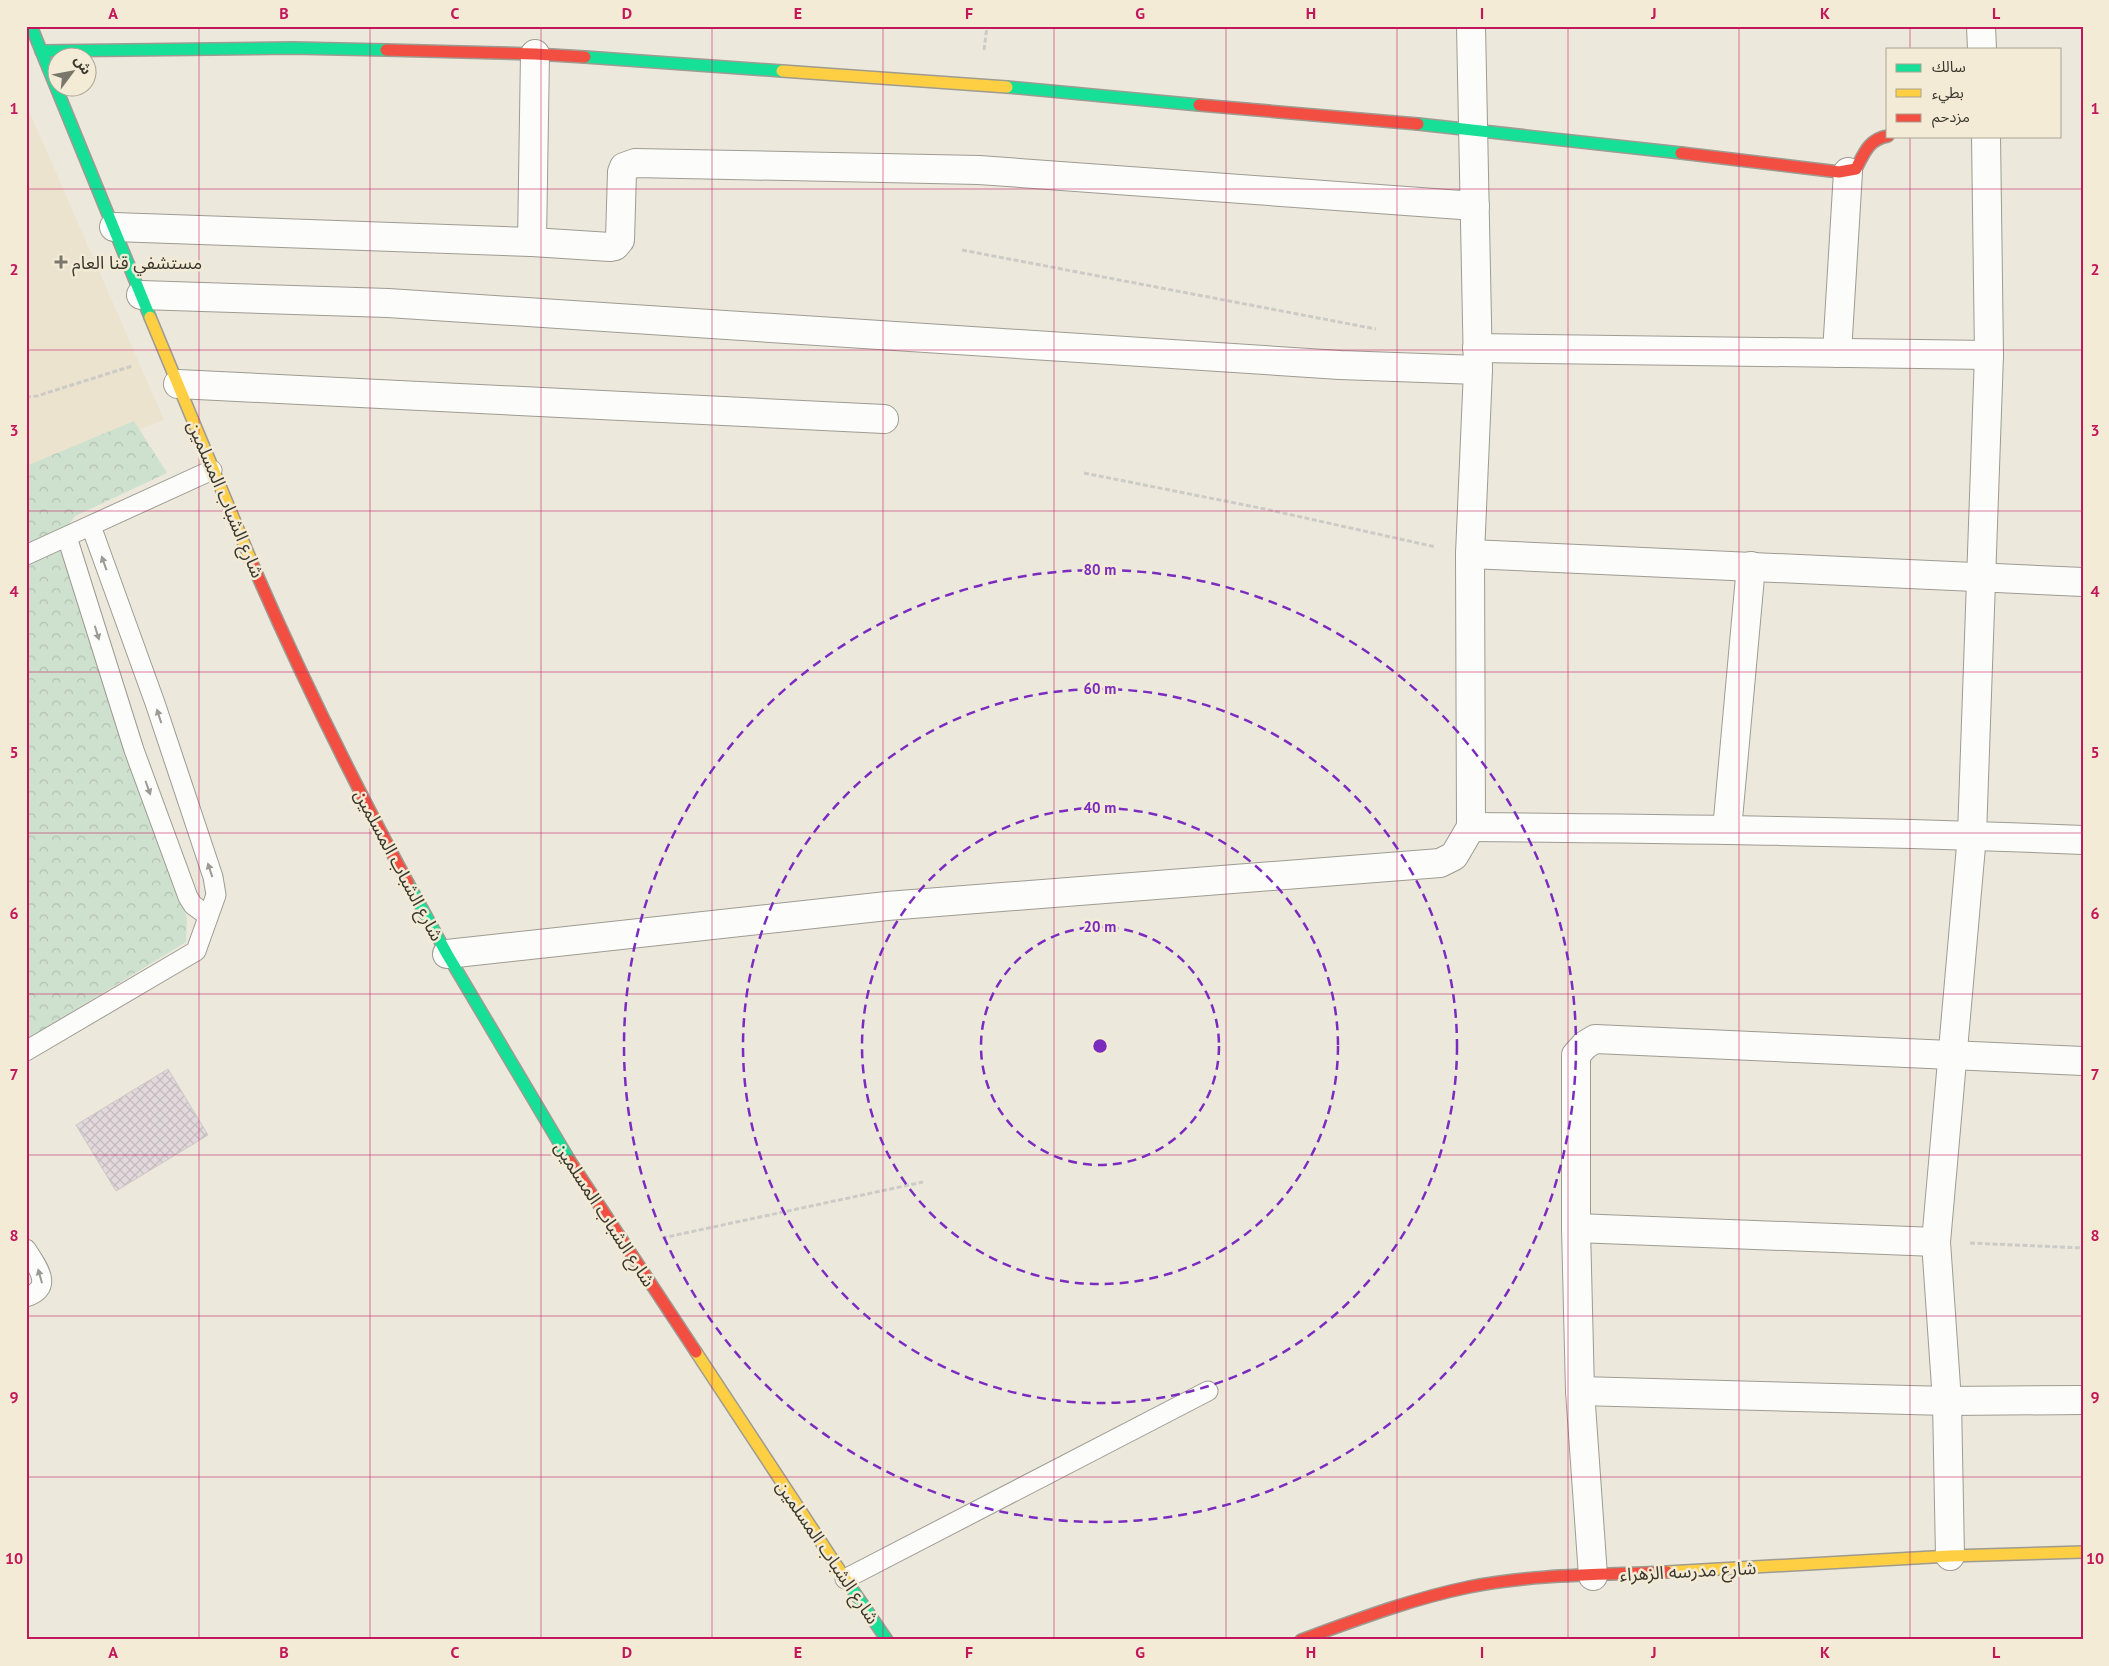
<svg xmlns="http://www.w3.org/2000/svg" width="2109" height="1666" viewBox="0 0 2109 1666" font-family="'PT Sans','Noto Sans Arabic',sans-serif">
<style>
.built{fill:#ebe3ce}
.forest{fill:url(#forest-crowns)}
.building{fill:url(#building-cross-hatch);stroke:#ccc8c5}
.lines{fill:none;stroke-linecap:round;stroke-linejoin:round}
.lane-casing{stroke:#9e9b92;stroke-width:21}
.street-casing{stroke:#9e9b92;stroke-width:30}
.fast-casing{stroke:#9e9b92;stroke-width:14}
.slow-casing{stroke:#9e9b92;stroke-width:14}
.jam-casing{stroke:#9e9b92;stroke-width:14}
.path{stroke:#cdcbc8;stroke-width:3;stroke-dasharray:5 2.5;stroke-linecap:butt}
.lane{stroke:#fcfcfa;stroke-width:19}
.street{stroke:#fcfcfa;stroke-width:28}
.fast{stroke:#16e098;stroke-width:11}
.slow{stroke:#ffcf43;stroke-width:11}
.jam{stroke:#f24e42;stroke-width:11}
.oneway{fill:#9c9a94}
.grid{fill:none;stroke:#c2185b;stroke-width:1;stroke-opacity:0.55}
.ring{fill:none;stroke:#7b2cbf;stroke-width:2.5;stroke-dasharray:9 6}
.poi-dot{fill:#79766c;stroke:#f3ebd5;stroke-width:2}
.labels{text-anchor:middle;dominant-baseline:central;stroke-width:5;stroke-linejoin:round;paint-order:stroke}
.poi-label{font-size:18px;fill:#3b382f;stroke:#f3ebd5;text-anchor:start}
.street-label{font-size:18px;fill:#3b382f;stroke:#f3ebd5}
.centre{fill:#7b2cbf;stroke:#f3ebd5;stroke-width:2.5}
.ring-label{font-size:15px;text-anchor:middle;font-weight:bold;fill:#7b2cbf;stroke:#f3ebd5;stroke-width:5;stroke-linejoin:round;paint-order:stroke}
.neatline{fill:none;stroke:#c2185b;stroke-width:2}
.grid-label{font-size:16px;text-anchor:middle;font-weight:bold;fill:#c2185b}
</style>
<defs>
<pattern id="forest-crowns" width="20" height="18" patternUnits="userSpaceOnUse" patternTransform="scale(1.25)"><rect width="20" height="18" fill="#cee1ce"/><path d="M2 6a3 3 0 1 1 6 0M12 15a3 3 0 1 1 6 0" fill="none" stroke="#b2c2b1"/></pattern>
<pattern id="building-cross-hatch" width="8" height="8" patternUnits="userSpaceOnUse" patternTransform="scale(1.25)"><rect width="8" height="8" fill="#e3d9dd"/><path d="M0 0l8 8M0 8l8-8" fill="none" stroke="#c4bbbe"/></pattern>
</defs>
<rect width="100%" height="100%" fill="#ece8dc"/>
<!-- built -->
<polygon class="built" points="26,104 164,420 26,473"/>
<!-- forest -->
<polygon class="forest" points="134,421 167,473 75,516 60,537 187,918 186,942 26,1040 26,466"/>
<!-- building -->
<polygon class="building" points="168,1069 208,1135 116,1191 76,1125"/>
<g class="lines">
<defs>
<g id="lane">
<polyline points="67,537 134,750 188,897 193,905 208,916"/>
<polyline points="26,555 212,470"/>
<polyline points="26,1051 196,951 216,895 213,877 155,703 91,526"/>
<path d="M26 1249C37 1266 55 1288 26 1297"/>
<polyline points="845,1579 1208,1391"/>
</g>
<g id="street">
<polyline points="1981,26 1982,49"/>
<polyline points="114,227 532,242 535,54"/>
<polyline points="532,242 610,247 615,246 620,240 622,172 624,167 635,163 979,170 1475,206"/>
<polyline points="141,295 388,303 1340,365 1478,370"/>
<polyline points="1477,348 1989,355"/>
<polyline points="1837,353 1848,172"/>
<polyline points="178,384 884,419"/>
<polyline points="1470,554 2083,582"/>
<path d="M1471 827C1675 829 1879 831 2083 840"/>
<polyline points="1727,830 1751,566"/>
<polyline points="447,954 887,906 1440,863 1454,856 1471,827 1470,554 1478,370 1471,26"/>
<polyline points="1576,1228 1936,1242"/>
<polyline points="1580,1391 1947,1401 2083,1400"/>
<polyline points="1950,1556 1947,1401 1936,1242 1972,835 1989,355 1986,136"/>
<polyline points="1593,1576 1580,1391 1576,1228 1576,1055 1585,1045 1595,1039 2083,1061"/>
</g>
<g id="fast">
<polyline points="31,26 150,317"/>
<polyline points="41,51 293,48 386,50"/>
<polyline points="585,57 782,71"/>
<polyline points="1007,87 1199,105"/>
<polyline points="1418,124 1681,153"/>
<polyline points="408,883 447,954 570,1161"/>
<polyline points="848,1583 887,1640"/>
</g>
<g id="slow">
<polyline points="782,71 1007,87"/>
<polyline points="150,317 252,563"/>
<polyline points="696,1352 848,1583"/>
<polyline points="1667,1572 1950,1556 2083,1552"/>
</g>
<g id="jam">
<polyline points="386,50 535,54 585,57"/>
<polyline points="1199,105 1418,124"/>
<path d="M1681 153 1839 172 1856 169C1864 153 1869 139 1888 136"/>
<path d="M252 563C299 672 352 779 408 883"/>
<polyline points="570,1161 696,1352"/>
<path d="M1301 1640C1356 1620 1411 1599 1469 1587 1533 1574 1601 1575 1667 1572"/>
</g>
</defs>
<!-- lane casing -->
<use href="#lane" class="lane-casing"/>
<!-- street casing -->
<use href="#street" class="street-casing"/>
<!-- fast casing -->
<use href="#fast" class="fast-casing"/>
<!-- slow casing -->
<use href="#slow" class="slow-casing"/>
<!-- jam casing -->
<use href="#jam" class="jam-casing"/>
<!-- path -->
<g class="path">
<polyline points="984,50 987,26"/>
<polyline points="962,250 1376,329"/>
<polyline points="26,397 37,396 132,366"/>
<polyline points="1084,473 1265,509 1436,547"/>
<polyline points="662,1238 923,1182"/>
<polyline points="1970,1243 2083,1248"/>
</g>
<!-- lane -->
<use href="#lane" class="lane"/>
<!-- street -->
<use href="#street" class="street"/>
<!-- fast -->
<use href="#fast" class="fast"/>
<!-- slow -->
<use href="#slow" class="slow"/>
<!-- jam -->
<use href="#jam" class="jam"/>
</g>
<!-- one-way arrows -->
<defs><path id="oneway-solid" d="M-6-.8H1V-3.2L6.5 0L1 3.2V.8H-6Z" transform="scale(1.25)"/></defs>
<g class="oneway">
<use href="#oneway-solid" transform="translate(104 563) rotate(-110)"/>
<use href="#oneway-solid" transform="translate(97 633) rotate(73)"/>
<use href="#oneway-solid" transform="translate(159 716) rotate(-108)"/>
<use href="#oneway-solid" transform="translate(148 788) rotate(70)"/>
<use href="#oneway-solid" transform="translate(210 870) rotate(-108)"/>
<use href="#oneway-solid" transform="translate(40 1276) rotate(-106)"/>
</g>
<!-- grid -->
<path class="grid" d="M199 26V1640M370 26V1640M541 26V1640M712 26V1640M883 26V1640M1054 26V1640M1226 26V1640M1397 26V1640M1568 26V1640M1739 26V1640M1910 26V49M1910 136V1640M26 189H2083M26 350H2083M26 511H2083M26 672H2083M26 833H2083M26 994H2083M26 1155H2083M26 1316H2083M26 1477H2083"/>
<!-- distance rings -->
<g class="ring">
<circle cx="1100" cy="1046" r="119"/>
<circle cx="1100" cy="1046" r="238"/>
<circle cx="1100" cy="1046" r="357"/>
<circle cx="1100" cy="1046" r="476"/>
</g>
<!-- markers -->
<path class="poi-dot" d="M58.5 254.5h5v5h5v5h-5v5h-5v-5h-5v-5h5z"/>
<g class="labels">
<!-- poi labels -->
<g class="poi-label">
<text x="72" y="262">مستشفي قنا العام</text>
</g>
<!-- street labels -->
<g class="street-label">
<text transform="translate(226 499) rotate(67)">شارع الشباب المسلمين</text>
<text transform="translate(399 865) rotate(62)">شارع الشباب المسلمين</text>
<text transform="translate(605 1214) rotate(57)">شارع الشباب المسلمين</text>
<text transform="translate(828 1552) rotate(56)">شارع الشباب المسلمين</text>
<text transform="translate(1688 1571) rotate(-3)">شارع مدرسه الزهراء</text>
</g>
</g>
<circle cx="1100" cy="1046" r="8" class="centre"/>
<g class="ring-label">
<text x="1100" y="575">80 m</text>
<text x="1100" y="694">60 m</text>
<text x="1100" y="813">40 m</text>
<text x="1100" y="932">20 m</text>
</g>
<!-- border -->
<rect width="2109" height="1666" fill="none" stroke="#f3ebd5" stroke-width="55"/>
<!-- legend -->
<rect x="1886" y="48" width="175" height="90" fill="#f3ebd5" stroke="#a9a393"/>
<rect x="1896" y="64" width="25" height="8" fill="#16e098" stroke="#a9a393"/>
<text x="1932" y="72" font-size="15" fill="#3b382f">سالك</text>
<rect x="1896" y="89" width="25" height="8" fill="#ffcf43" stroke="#a9a393"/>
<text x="1932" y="98" font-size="15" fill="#3b382f">بطيء</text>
<rect x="1896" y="114" width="25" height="8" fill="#f24e42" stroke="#a9a393"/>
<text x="1932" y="122" font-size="15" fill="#3b382f">مزدحم</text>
<!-- north arrow -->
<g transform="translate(72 72) rotate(58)"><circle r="24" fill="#f3ebd5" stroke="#a9a393"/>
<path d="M0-4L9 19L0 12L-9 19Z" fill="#79766c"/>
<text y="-8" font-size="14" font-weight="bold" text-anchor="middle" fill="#3b382f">ش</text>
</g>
<rect x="28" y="28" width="2054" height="1610" class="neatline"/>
<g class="grid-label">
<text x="113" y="19">A</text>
<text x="284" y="19">B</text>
<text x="455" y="19">C</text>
<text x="627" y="19">D</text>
<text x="798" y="19">E</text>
<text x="969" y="19">F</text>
<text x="1140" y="19">G</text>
<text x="1311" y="19">H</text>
<text x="1482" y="19">I</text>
<text x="1654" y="19">J</text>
<text x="1825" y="19">K</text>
<text x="1996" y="19">L</text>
<text x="14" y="114">1</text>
<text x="2095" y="114">1</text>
<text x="14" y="275">2</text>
<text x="2095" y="275">2</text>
<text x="14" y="436">3</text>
<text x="2095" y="436">3</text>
<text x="14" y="597">4</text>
<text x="2095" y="597">4</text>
<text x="14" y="758">5</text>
<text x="2095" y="758">5</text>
<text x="14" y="919">6</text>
<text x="2095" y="919">6</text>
<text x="14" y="1080">7</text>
<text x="2095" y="1080">7</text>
<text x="14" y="1241">8</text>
<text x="2095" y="1241">8</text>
<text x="14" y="1403">9</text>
<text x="2095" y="1403">9</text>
<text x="14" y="1564">10</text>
<text x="2095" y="1564">10</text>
<text x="113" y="1658">A</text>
<text x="284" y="1658">B</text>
<text x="455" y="1658">C</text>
<text x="627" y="1658">D</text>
<text x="798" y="1658">E</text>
<text x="969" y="1658">F</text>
<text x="1140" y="1658">G</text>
<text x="1311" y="1658">H</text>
<text x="1482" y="1658">I</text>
<text x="1654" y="1658">J</text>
<text x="1825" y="1658">K</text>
<text x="1996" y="1658">L</text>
</g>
</svg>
